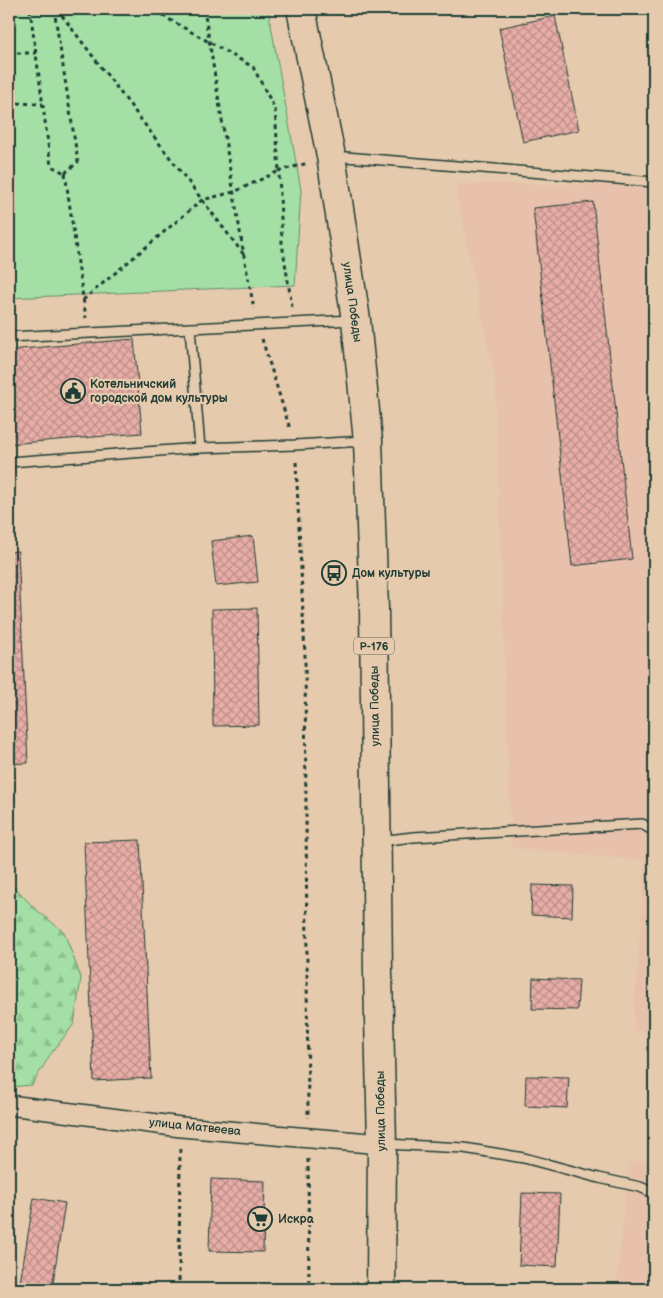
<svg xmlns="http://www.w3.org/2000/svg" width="663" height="1298" viewBox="0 0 663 1298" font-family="'Balsamiq Sans',sans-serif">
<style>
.built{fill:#e7c1ab}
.forest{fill:url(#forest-firs);stroke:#628e6c}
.green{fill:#a4dfa5;stroke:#628e6c}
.building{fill:url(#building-cross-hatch);stroke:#1f3d34}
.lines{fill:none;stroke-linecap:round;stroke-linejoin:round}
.service-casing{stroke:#1f3d34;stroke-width:12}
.minor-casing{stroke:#1f3d34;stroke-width:22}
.trunk-casing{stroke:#1f3d34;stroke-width:31}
.path{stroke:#1f3d34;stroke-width:3;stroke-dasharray:4 4;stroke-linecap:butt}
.service{stroke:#e6caad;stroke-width:9}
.minor{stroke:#e6caad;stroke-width:19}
.trunk{stroke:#e6caad;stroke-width:28}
.labels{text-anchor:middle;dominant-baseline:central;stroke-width:4.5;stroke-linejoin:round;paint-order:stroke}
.shield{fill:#e6caad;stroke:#5b6758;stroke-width:1}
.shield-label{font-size:11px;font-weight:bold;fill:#1f3d34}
.street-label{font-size:12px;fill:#1f3d34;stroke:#e6caad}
.poi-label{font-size:12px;font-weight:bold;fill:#1f3d34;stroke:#e6caad;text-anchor:start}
</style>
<defs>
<pattern id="forest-firs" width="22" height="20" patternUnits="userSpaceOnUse" patternTransform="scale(1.25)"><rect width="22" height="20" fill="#a4dfa5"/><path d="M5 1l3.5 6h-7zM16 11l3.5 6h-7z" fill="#8dc08f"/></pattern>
<pattern id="building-cross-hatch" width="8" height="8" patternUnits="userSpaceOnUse" patternTransform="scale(1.25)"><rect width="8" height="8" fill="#e8ada7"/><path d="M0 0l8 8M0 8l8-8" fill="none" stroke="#bb8e89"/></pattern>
</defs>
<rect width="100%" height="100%" fill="#e6caad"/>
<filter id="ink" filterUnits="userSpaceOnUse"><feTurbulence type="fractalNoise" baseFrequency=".02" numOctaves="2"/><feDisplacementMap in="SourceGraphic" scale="10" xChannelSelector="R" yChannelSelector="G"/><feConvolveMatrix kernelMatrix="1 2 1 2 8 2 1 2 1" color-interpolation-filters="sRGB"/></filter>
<g filter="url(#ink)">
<!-- built -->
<g class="built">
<polygon points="455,184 654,184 654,1032 633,1031 645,861 511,848 495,381"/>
<polygon points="654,1161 654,1289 616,1289 629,1162"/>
</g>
<!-- forest -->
<polygon class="forest" points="9,883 11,883 33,907 64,932 81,978 74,1024 50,1055 32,1085 9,1087"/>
<!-- green -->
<polygon class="green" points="9,9 268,9 301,190 295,285 9,298"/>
<!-- building -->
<g class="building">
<polygon points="555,16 579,130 523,142 499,28"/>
<polygon points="593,202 632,559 572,566 533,208"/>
<polygon points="134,339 142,433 9,444 9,350"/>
<polygon points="253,536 258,582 216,586 211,541"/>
<polygon points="18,551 28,763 9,764 9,552"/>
<polygon points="257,608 259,725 213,726 212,609"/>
<polygon points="140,840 151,1078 94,1081 84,842"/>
<polygon points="532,885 573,886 572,917 531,915"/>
<polygon points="533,978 579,980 577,1010 532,1009"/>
<polygon points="526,1076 569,1077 567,1108 525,1106"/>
<polygon points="211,1179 265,1181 263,1252 209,1251"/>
<polygon points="522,1193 560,1194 557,1267 519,1265"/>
<polygon points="34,1198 65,1203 52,1289 19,1289"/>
</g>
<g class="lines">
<defs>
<g id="service">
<polyline points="333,156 654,182"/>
<polyline points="190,328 200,448"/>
<polyline points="9,337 353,320"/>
<polyline points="9,462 200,448 295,445 365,441"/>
<polyline points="380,841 413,837 642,824 654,831"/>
<polyline points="385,1144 464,1148 524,1158 599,1178 640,1187 654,1193"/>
</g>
<polyline id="minor" points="9,1105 181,1127 382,1144"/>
<polyline id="trunk" points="301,9 331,156 356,320 368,441 374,609 378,974 382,1144 381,1289"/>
</defs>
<!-- service casing -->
<use href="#service" class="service-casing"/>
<!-- minor casing -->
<use href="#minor" class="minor-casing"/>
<!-- trunk casing -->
<use href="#trunk" class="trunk-casing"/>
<!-- path -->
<g class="path">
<polyline points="30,9 51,166 65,173"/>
<polyline points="54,9 78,162 65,173"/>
<polyline points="57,9 244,255"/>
<polyline points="204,9 244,256 254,309"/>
<polyline points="9,53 36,53"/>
<polyline points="9,103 43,104"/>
<polyline points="65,173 86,318"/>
<polyline points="83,300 202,200 234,192 279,171 275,109 253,67 151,9"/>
<polyline points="292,307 282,243 279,171 308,163"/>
<polyline points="262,339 290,429"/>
<polyline points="296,462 305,656 308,1118"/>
<polyline points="308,1159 309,1289"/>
<polyline points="179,1289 180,1147"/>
</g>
<!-- service -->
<use href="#service" class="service"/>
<!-- minor -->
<use href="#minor" class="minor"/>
<!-- trunk -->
<use href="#trunk" class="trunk"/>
</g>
</g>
<!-- icons -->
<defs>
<symbol id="civic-ring" viewBox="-11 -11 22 22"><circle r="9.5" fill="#e6caad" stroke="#1f3d34" stroke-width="1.5"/><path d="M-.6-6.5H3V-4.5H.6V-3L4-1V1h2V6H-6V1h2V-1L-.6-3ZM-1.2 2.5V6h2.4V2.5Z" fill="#1f3d34"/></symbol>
<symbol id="bus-ring" viewBox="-11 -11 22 22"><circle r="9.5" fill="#e6caad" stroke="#1f3d34" stroke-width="1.5"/><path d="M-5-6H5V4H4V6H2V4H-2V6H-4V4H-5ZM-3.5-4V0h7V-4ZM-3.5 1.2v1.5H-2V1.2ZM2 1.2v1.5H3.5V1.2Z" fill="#1f3d34"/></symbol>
<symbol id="supermarket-ring" viewBox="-11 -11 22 22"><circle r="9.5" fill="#e6caad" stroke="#1f3d34" stroke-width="1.5"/><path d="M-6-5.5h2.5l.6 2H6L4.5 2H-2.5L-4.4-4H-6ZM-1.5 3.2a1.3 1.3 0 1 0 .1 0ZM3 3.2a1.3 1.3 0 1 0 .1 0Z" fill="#1f3d34"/></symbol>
</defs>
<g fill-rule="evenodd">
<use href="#civic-ring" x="59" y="377" width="28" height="28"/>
<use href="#bus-ring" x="320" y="559" width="28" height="28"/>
<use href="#supermarket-ring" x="246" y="1205" width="28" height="28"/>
</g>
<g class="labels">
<!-- shield labels -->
<rect class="shield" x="354" y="637.5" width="40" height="17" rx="4"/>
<g class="shield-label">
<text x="374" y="646">Р-176</text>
</g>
<!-- street labels -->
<g class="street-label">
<text transform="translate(352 302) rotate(82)">улица Победы</text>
<text transform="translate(375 706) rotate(-91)">улица Победы</text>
<text transform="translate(381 1111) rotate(-91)">улица Победы</text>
<text transform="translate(195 1127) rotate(6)">улица Матвеева</text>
</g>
<!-- poi labels -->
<g class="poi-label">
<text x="90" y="384">Котельничский<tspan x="90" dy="14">городской дом культуры</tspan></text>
<text x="352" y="573">Дом культуры</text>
<text x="278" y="1219">Искра</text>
</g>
</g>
<!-- margin -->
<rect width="663" height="1298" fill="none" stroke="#e6caad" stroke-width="30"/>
<rect x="15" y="15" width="633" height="1268" fill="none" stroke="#1f3d34" stroke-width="2" filter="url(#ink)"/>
</svg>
